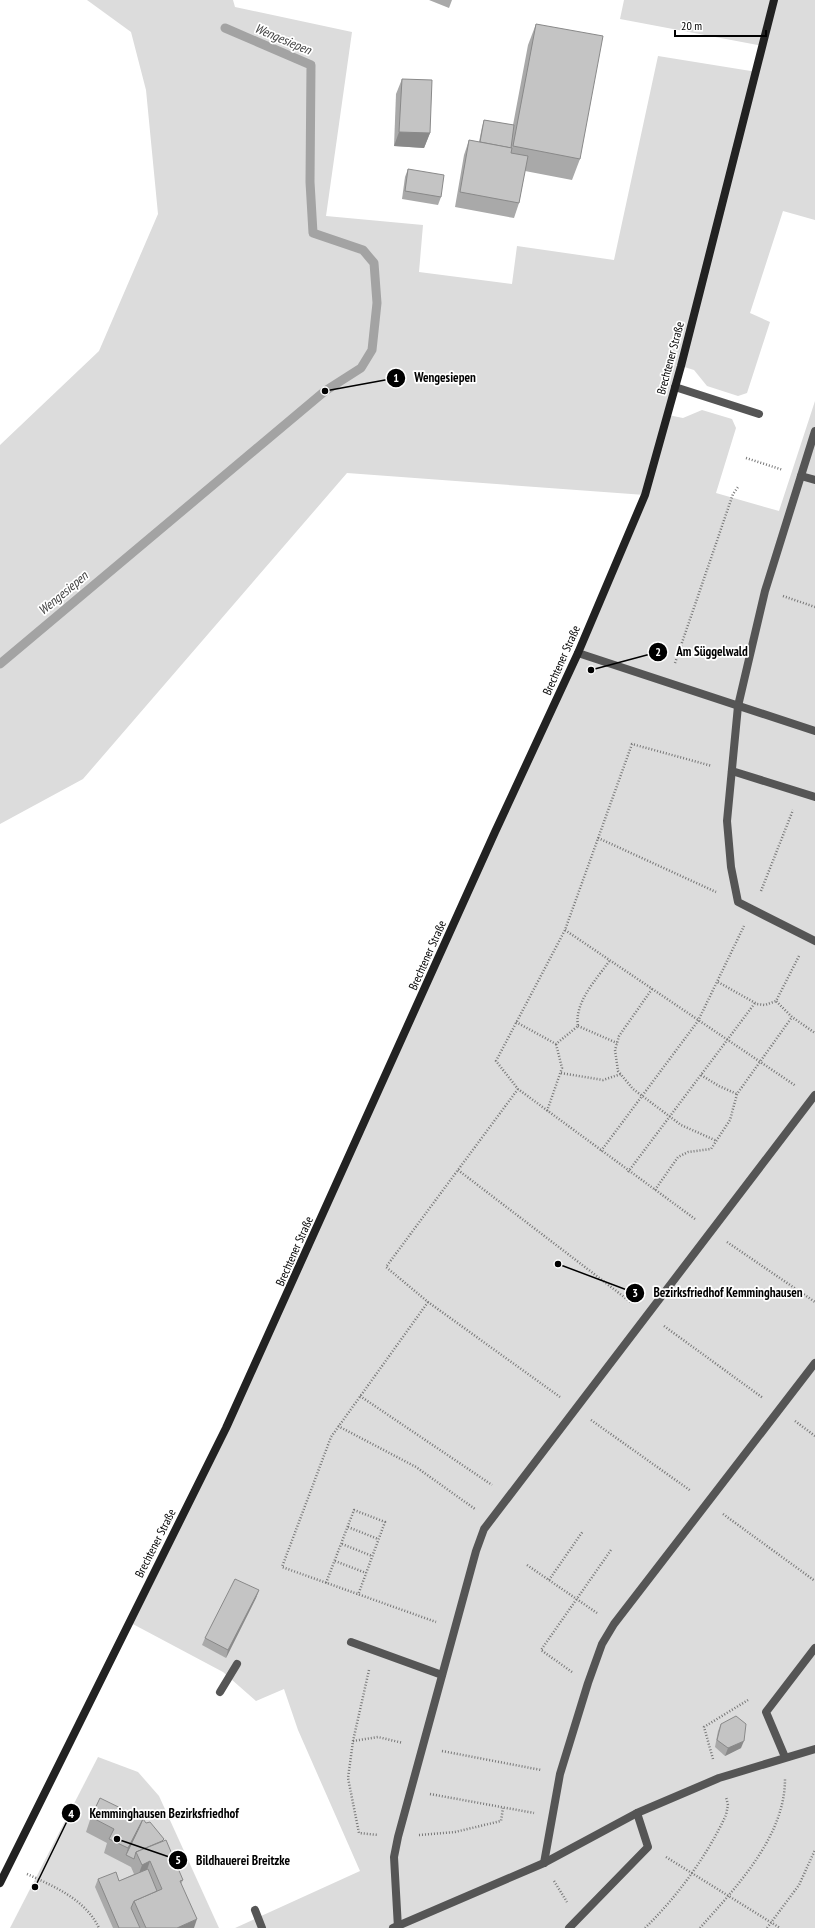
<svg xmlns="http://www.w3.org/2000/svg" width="815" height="1928" viewBox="0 0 815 1928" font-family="'PT Sans Narrow',sans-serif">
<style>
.green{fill:#dcdcdc}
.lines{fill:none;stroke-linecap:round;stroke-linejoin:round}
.stream{stroke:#a3a3a3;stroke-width:9}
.path{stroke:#777;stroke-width:2.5;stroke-dasharray:1 2;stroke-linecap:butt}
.lane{stroke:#555;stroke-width:8}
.secondary{stroke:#222;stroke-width:8}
.wall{fill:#a9a9a9}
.shaded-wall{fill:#898989}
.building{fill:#c4c4c4;stroke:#898989}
.labels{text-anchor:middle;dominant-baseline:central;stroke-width:3.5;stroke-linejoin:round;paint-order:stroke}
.street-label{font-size:12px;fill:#000;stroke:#fff}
.water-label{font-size:13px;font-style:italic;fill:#444;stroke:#fff}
.leader{fill:none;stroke:#000;stroke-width:1.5}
.callout-dot{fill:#000;stroke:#fff;stroke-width:1.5}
.mark-label{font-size:12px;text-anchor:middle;font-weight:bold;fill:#fff}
.callout-label{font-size:13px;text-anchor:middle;font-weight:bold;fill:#000;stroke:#fff;stroke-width:3.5;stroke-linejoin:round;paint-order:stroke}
</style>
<rect width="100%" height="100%" fill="#fff"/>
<!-- green -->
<g class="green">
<polygon points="87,0 233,0 235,7 352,32 326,216 423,225 419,272 512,284 517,246 614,260 658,56 757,72 763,46 620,19 624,0 815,0 815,220 783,211 750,313 770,322 747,393 738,396 707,386 694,370 681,366 668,415 683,418 702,410 732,419 736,428 716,493 779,511 815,401 815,1928 235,1928 360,1871 298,1730 284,1689 256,1701 223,1672 129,1622 226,1428 645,495 347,473 83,779 0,824 0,445 99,351 158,214 146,90 131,32"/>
<polygon points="98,1757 138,1772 159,1796 219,1928 10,1928"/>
</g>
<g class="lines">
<!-- stream -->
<polyline class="stream" points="0,664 325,391 361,368 372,350 377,303 374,263 363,250 313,233 310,182 311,65 225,28"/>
<!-- path -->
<g class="path">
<polyline points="746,458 783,470"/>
<polyline points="783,596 815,607"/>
<polyline points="675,663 733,494 738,487"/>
<polyline points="598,838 716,892"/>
<polyline points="761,891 793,810"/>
<polyline points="565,930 796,1086"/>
<polyline points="799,956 776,1001 792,1017 815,1033"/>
<polyline points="718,982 757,1004 765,1005 776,1001"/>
<polyline points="652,989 619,1036 615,1050 618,1071 633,1089 681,1125 717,1141"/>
<path d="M516 1022 556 1044 578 1026C574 1002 597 979 610 960"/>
<polyline points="578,1026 617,1043"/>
<polyline points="561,1073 603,1080 621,1074"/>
<polyline points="701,1075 719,1086 737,1094"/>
<polyline points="518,1089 386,1267 428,1302 560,1397"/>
<polyline points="547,1111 562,1068 556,1044"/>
<polyline points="601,1151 698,1021 744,926"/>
<polyline points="458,1170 632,1303"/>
<polyline points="628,1172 755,1003"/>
<polyline points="655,1190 678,1157 688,1152 711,1149 730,1120 737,1094 792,1017"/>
<polyline points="695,1219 518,1089 496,1061 565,930 632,744 712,766"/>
<polyline points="727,1242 815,1302"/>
<polyline points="428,1302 331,1437 282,1567 436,1622"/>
<polyline points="664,1326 763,1398"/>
<polyline points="360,1396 492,1485"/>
<polyline points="591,1420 691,1491"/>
<polyline points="795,1421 815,1436"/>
<polyline points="338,1426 416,1467 475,1509"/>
<polyline points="723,1514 815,1581"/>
<polyline points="348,1527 378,1539"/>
<polyline points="342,1544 372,1556"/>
<polyline points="335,1561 366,1573"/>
<polyline points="527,1565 597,1613"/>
<polyline points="549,1580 583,1531"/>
<polyline points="326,1583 354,1510 385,1522 358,1595"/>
<polyline points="369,1670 353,1741 348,1778 359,1833 378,1835"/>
<polyline points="572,1672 541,1650 611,1550"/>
<polyline points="353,1741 378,1737 403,1743"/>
<polyline points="442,1751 541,1770"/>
<polyline points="713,1759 704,1727 748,1700"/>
<polyline points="430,1794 534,1813"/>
<polyline points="419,1835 455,1832 501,1821 503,1808"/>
<polyline points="666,1857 780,1928"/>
<path d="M27 1874C55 1887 85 1899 99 1928"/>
<polyline points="554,1881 567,1902"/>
<path d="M645 1928C677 1897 707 1856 726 1815L728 1805 726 1797"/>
<path d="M700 1928C736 1887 785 1837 785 1779"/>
<polyline points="767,1928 799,1885 815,1850"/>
</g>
<!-- lane -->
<g class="lane">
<polyline points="675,387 759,414"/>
<polyline points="815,431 765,591 738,706 727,821 731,867 738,902 815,941"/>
<polyline points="801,476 815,480"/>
<polyline points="578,653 815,731"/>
<polyline points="732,771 815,797"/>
<polyline points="351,1642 442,1675"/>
<polyline points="220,1692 237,1664"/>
<polyline points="785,1757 766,1712 815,1648"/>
<polyline points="544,1863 560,1774 588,1683 602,1644 614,1624 815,1363"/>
<polyline points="255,1910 262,1928"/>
<polyline points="393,1928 544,1863 637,1813 719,1778 815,1749"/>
<polyline points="398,1928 394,1857 398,1837 476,1551 484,1529 815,1095"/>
<polyline points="569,1928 648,1847 637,1813"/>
</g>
<!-- secondary -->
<polyline class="secondary" points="0,1883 226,1428 495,832 578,653 645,495 681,366 774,0"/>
</g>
<!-- wall -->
<g class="wall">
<polygon points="429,0 452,0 449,8"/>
<polygon points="536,24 580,159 572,180 525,171 519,203 514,218 455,207 464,155 469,140 479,142 482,127 484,120 513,125 528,45"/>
<polygon points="402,79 430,133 424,148 394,146 396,94"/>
<polygon points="408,169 441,197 438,205 402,199 405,177"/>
<polygon points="259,1590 256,1598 226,1658 202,1645 205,1638"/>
<polygon points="721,1724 741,1748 725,1756 715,1747 718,1731"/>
<polygon points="91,1817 163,1841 183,1880 181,1884 194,1928 113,1928 95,1887 98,1879 119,1881 134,1874 131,1867 104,1853 107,1843 86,1832"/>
</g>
<!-- shaded-wall -->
<g class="shaded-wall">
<polygon points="399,132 430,133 424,148 394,146"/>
<polygon points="259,1590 256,1598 226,1658 228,1650"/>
<polygon points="744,1741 741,1748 725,1756 728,1748"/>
<polygon points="143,1819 138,1833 126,1855 128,1848"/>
<polygon points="150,1861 145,1876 137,1879 142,1865"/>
<polygon points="197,1919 194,1928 177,1928"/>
</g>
<!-- building -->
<g class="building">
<polygon points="536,24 603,36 580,159 513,146"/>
<polygon points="402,79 432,80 430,133 399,132"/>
<polygon points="484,120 514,125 511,148 480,142"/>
<polygon points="469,140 512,148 511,153 528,156 519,203 460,192"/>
<polygon points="408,169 444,175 441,197 405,191"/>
<polygon points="235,1579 259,1590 228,1650 205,1638"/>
<polygon points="736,1716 746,1724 744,1741 728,1748 717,1740 721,1724"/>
<polygon points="100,1798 143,1819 128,1848 109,1839 114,1829 91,1817"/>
<polygon points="143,1819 146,1823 150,1822 164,1839 162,1841 136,1852 134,1859 126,1855 140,1826"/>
<polygon points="166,1840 183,1880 180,1881 197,1919 177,1928 146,1928 134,1901 162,1889 150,1861 142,1865 136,1852"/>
<polygon points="148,1869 157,1891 134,1901 131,1908 140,1928 119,1928 98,1879 116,1872 119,1881"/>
</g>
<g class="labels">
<!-- street labels -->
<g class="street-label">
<text transform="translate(670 358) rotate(-75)">Brechtener Straße</text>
<text transform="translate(561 660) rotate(-66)">Brechtener Straße</text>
<text transform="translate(427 955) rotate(-66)">Brechtener Straße</text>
<text transform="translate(294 1251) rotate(-66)">Brechtener Straße</text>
<text transform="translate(155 1543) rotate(-63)">Brechtener Straße</text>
</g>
<!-- water labels -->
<g class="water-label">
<text transform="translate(283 39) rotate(23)">Wengesiepen</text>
<text transform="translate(63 593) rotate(-40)">Wengesiepen</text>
</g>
</g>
<!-- callouts -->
<path class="leader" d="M325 391L396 378M591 670L658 652M558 1264L635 1293M35 1887L71 1813M117 1839L178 1860"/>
<g class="callout-dot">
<circle cx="325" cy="391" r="4"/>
<circle cx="591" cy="670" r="4"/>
<circle cx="558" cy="1264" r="4"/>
<circle cx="35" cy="1887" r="4"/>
<circle cx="117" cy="1839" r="4"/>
<circle cx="396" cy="378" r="10"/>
<circle cx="658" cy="652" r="10"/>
<circle cx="635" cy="1293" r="10"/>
<circle cx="71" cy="1813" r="10"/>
<circle cx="178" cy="1860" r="10"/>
</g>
<g class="mark-label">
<text x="396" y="382">1</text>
<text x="658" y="656">2</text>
<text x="635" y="1297">3</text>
<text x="71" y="1818">4</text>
<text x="178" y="1864">5</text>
</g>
<g class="callout-label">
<text x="445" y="382">Wengesiepen</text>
<text x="712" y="656">Am Süggelwald</text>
<text x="728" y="1297">Bezirksfriedhof Kemminghausen</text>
<text x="164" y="1818">Kemminghausen Bezirksfriedhof</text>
<text x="243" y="1865">Bildhauerei Breitzke</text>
</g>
<!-- scale -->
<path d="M675 30v6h91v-6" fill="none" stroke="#000000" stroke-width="2"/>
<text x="681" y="30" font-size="12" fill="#000000" stroke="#ffffff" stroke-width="3" paint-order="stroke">20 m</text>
</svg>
